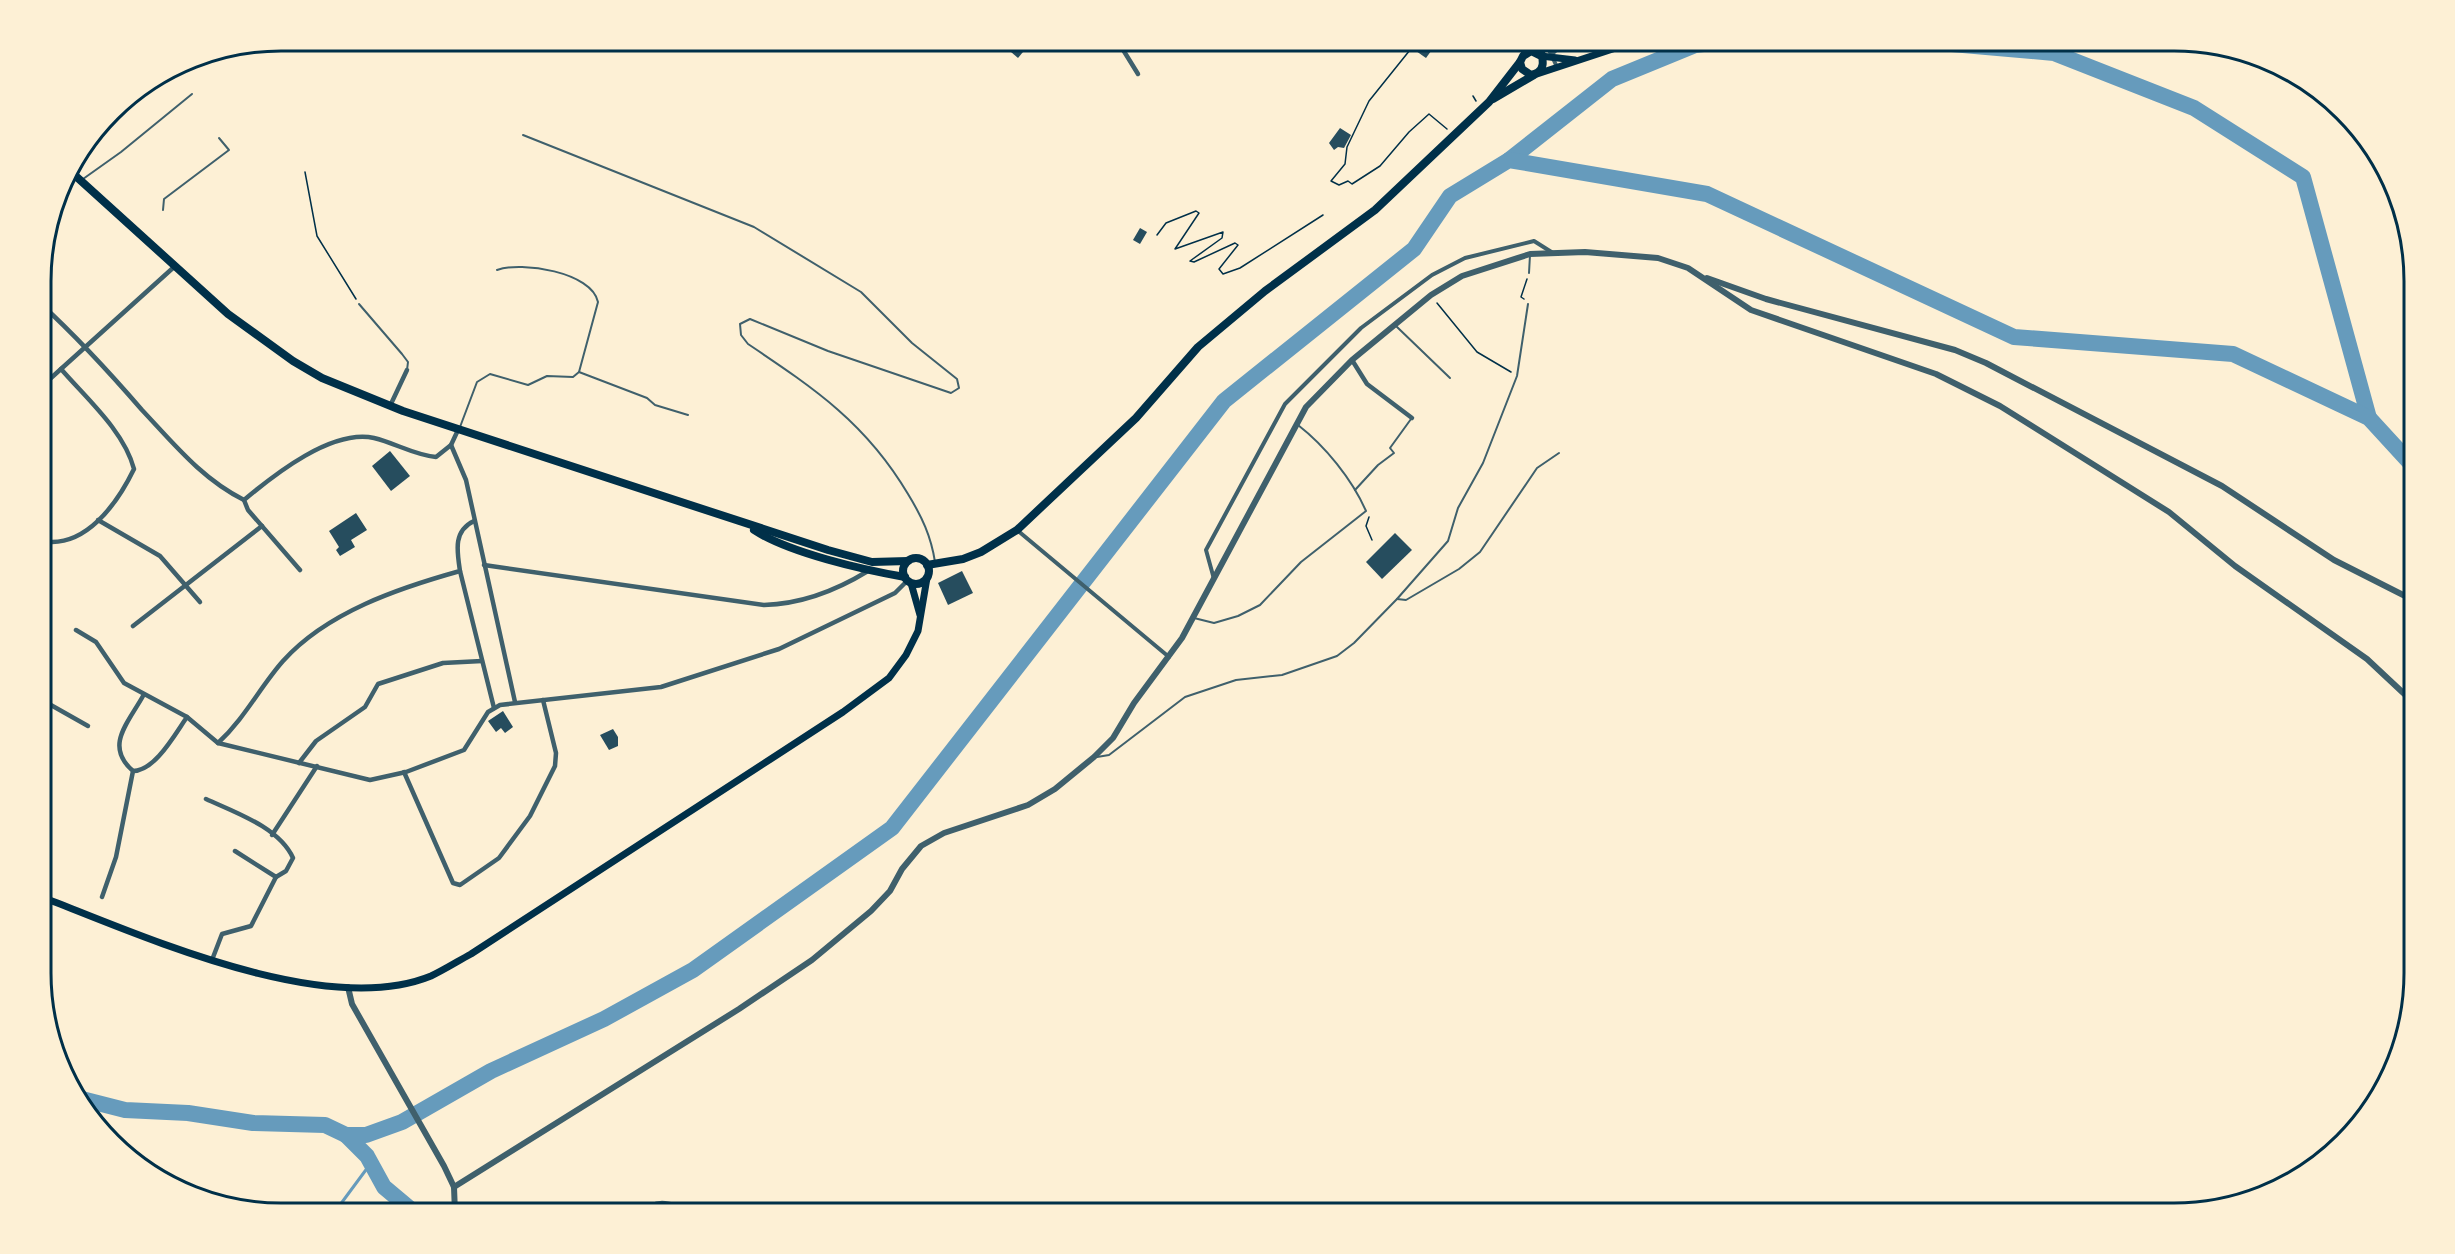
<svg xmlns="http://www.w3.org/2000/svg" width="2455" height="1254" viewBox="0 0 2455 1254" font-family="Quicksand,sans-serif">
<style>
.lines{fill:none;stroke-linecap:round;stroke-linejoin:round}
.stream{stroke:#669bbc;stroke-width:3}
.river{stroke:#669bbc;stroke-width:16}
.building{fill:#264d5e}
.path{stroke:#003049;stroke-width:1.5}
.service{stroke:#3f606c;stroke-width:2}
.pedestrian{stroke:#3f606c;stroke-width:4}
.minor{stroke:#3f606c;stroke-width:4.5}
.tertiary{stroke:#3f606c;stroke-width:6}
.secondary{stroke:#003049;stroke-width:7}
.primary{stroke:#003049;stroke-width:8}
.rim{fill:none;stroke:#003049;stroke-width:3}
</style>
<rect width="100%" height="100%" fill="#fdf0d5"/>
<g class="lines">
<!-- stream -->
<polyline class="stream" points="334,1213 371,1163"/>
<!-- river -->
<g class="river">
<polyline points="1906,40 2054,53 2194,108 2303,177 2369,418"/>
<polyline points="1509,160 1612,79 1695,45 1736,40"/>
<polyline points="78,1098 125,1110 188,1113 253,1123 325,1125 346,1135 366,1135 402,1122 491,1071 604,1019 693,970 892,828 1224,401 1414,249 1450,196 1509,160 1707,194 2014,337 2233,354 2369,418 2413,466"/>
<polyline points="346,1135 367,1156 384,1187 415,1213"/>
</g>
</g>
<!-- building -->
<g class="building">
<polygon points="997,40 1033,40 1018,58"/>
<polygon points="1421,40 1439,40 1426,58 1416,51"/>
<polygon points="1340,128 1351,135 1344,148 1338,147 1334,150 1329,143"/>
<polygon points="1140,228 1147,232 1140,244 1133,240"/>
<polygon points="390,451 410,476 391,491 372,466"/>
<polygon points="356,513 367,530 351,540 355,547 340,556 336,550 339,547 329,531"/>
<polygon points="1395,533 1412,550 1382,579 1366,562"/>
<polygon points="962,571 973,593 948,605 938,583"/>
<polygon points="503,711 513,727 505,733 501,728 496,732 488,721"/>
<polygon points="613,729 618,737 618,746 609,750 600,735"/>
</g>
<g class="lines">
<!-- path -->
<g class="path">
<polyline points="1418,40 1369,101 1347,147 1345,164 1331,181 1339,185 1348,181 1352,184 1380,166 1409,132 1429,114 1447,129"/>
<polyline points="1473,96 1476,101"/>
<polyline points="305,172 317,236 356,299"/>
<polyline points="1157,235 1166,223 1196,211 1199,213 1175,249 1223,232 1222,238 1190,261 1194,262 1235,243 1238,245 1219,269 1223,274 1240,268 1323,215"/>
<polyline points="1524,299 1521,297 1527,279"/>
<polyline points="1437,303 1477,352 1511,372"/>
<polyline points="1369,517 1366,526 1372,540"/>
</g>
<!-- service -->
<g class="service">
<path d="M523 135 754 227 861 292 912 343 957 379 959 388 951 393 828 351 750 319 740 324 741 335 748 344C815 389 866 423 908 494 922 517 931 536 935 562"/>
<polyline points="83,179 121,152 192,94"/>
<polyline points="163,210 164,199 229,150 219,138"/>
<path d="M497 270C521 261 592 272 598 302L579 372"/>
<polyline points="1529,273 1530,255"/>
<polyline points="359,304 402,354 408,362 407,370"/>
<polyline points="1396,326 1450,378"/>
<polyline points="460,427 477,382 490,374 528,385 547,376 573,377 579,372 647,398 655,405 688,415"/>
<polyline points="1355,490 1378,465 1394,453 1390,448 1411,419"/>
<polyline points="1397,599 1406,600 1459,569 1480,552 1537,468 1559,453"/>
<path d="M1194 618 1214 623 1238 616 1260 605 1301 562 1366 511C1352 479 1325 446 1298 425"/>
<polyline points="1097,757 1109,755 1185,697 1236,680 1282,675 1337,656 1354,643 1397,599 1448,541 1458,508 1483,463 1517,376 1528,304"/>
</g>
<!-- pedestrian -->
<g class="pedestrian">
<polyline points="1540,46 1549,50 1557,67"/>
<polyline points="1552,54 1567,40"/>
<polyline points="1017,530 1169,657"/>
<polyline points="1214,579 1206,550 1285,404 1361,328 1432,275 1465,258 1534,241 1553,253"/>
</g>
<!-- minor -->
<g class="minor">
<polyline points="1117,40 1138,74"/>
<path d="M41 304C77 337 110 373 142 410 174 444 202 479 244 500"/>
<polyline points="1352,360 1367,384 1412,418"/>
<polyline points="41,387 174,267"/>
<polyline points="390,406 407,370"/>
<polyline points="451,445 466,480 515,702"/>
<polyline points="98,520 160,556 200,602"/>
<path d="M42 541C85 549 117 504 134 469 124 431 87 399 61 369"/>
<path d="M484 565 764 605C801 604 837 590 868 571"/>
<path d="M300 570 248 510 244 500C275 474 332 429 374 438 395 443 414 455 436 457L451 445 458 430"/>
<polyline points="460,571 494,708"/>
<polyline points="133,626 262,526"/>
<polyline points="76,630 96,642 124,683 187,717 218,743 370,780 406,772 464,750 488,712 500,705 661,687 779,649 895,593 908,580"/>
<polyline points="42,700 88,726"/>
<path d="M218 743C245 718 260 687 283 661 327 612 399 588 460 571 457 551 453 531 474 521"/>
<polyline points="299,763 316,741 365,707 378,684 443,663 482,661"/>
<path d="M133 771C155 771 175 734 187 717"/>
<polyline points="404,772 453,883 460,885 499,858 530,816 555,766 556,753 543,700"/>
<path d="M206 799C234 812 279 827 293 858L286 871 276 877 235 851"/>
<polyline points="272,835 317,766"/>
<path d="M102 897 116 857 133 771C104 746 128 723 143 696"/>
<polyline points="212,960 222,934 251,926 276,877"/>
<path d="M645 1213C655 1194 680 1207 696 1213"/>
</g>
<!-- tertiary -->
<g class="tertiary">
<polyline points="1707,278 1766,299 1955,350 1986,363 2222,486 2334,560 2413,600"/>
<polyline points="348,987 352,1004 444,1166 454,1187 455,1213"/>
<polyline points="454,1187 739,1009 812,960 871,911 890,891 902,869 921,846 944,833 1028,805 1055,789 1094,757 1113,738 1134,703 1182,638 1306,407 1352,360 1431,295 1462,276 1530,254 1585,252 1658,258 1688,268 1751,310 1936,374 2000,406 2169,512 2235,566 2367,659 2414,703"/>
</g>
<!-- secondary -->
<g class="secondary">
<polyline points="1541,56 1575,60"/>
<polyline points="1537,74 1640,40"/>
<polyline points="911,583 920,615"/>
<path d="M42 897C143 936 326 1019 431 976 444 970 458 961 471 954L843 712 889 678 906 655 918 631 927 578"/>
</g>
<!-- primary -->
<g class="primary">
<path d="M1538 40C1541 54 1550 71 1531 75L1522 69 1520 62 1523 56 1531 51 1541 56"/>
<polyline points="1525,53 1529,40"/>
<polyline points="1493,99 1534,75"/>
<polyline points="69,170 228,314 293,361 322,378 403,411 828,550 872,562 908,561"/>
<path d="M754 530C789 553 864 570 905 577"/>
<circle cx="916" cy="571" r="13"/>
<polyline points="927,565 963,559 981,552 1017,530 1136,418 1198,347 1265,291 1375,210 1489,102 1520,62"/>
</g>
</g>
<!-- crop -->
<path d="M0 0H2455V1254H0ZM281 51H2174A230 230 0 0 1 2404 281V973A230 230 0 0 1 2174 1203H281A230 230 0 0 1 51 973V281A230 230 0 0 1 281 51Z" fill="#fdf0d5" fill-rule="evenodd"/>
<path class="rim" d="M281 51H2174A230 230 0 0 1 2404 281V973A230 230 0 0 1 2174 1203H281A230 230 0 0 1 51 973V281A230 230 0 0 1 281 51Z"/>
</svg>
